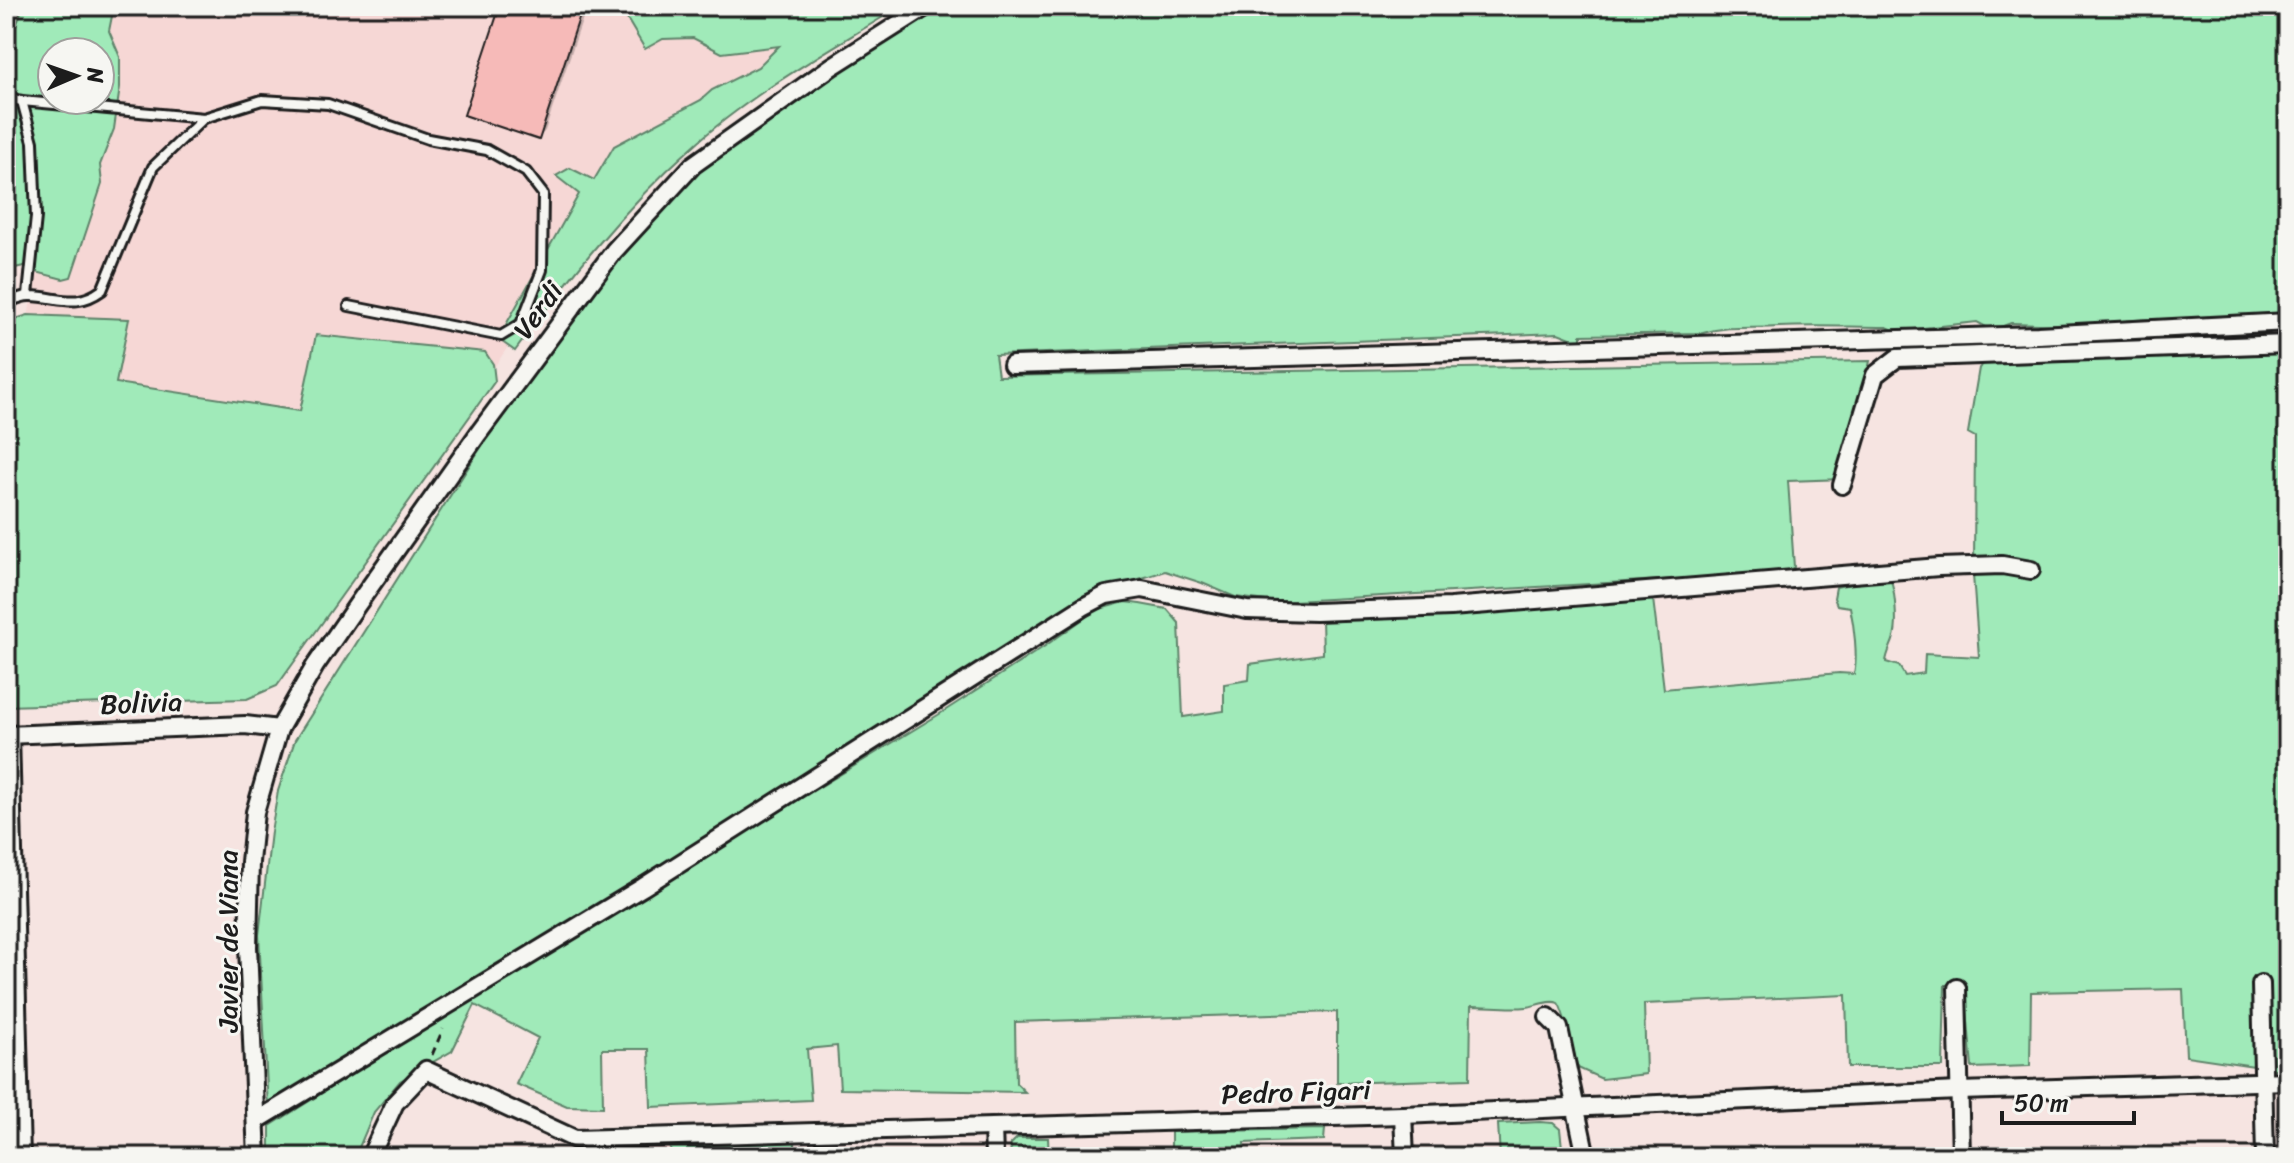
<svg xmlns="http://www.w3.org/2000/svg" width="2294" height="1163" viewBox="0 0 2294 1163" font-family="Sriracha,sans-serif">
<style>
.built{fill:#f6d7d5}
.green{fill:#a0eab9;stroke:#5e836a;stroke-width:2;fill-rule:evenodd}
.shadow{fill:#0003}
.building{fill:#f6bab8;stroke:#1c1c1c;stroke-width:2}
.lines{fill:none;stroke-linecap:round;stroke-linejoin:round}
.lane-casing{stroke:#1c1c1c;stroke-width:14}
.street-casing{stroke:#1c1c1c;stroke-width:22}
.path{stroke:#1c1c1c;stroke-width:3;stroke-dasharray:8 6;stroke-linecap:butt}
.lane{stroke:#f6f6f2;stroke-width:8}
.street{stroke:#f6f6f2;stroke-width:16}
.labels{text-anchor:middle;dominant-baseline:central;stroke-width:6;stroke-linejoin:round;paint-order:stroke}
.street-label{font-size:28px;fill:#1c1c1c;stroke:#f6f6f2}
</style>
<rect width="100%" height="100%" fill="#f6e4e1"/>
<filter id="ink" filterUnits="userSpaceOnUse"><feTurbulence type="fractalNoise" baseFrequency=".0125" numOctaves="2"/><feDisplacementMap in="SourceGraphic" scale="16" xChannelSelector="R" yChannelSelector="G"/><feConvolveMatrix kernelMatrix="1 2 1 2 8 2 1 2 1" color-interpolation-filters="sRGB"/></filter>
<g filter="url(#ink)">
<!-- built -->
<g class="built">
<polygon points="91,6 846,6 611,193 440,448 16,375 72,100 100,100 100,52"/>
<polygon points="585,1147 670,1147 671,1157 585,1157"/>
</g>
<!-- green -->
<g class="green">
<path d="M23 6H114L109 31 120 57V87L114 129 100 165 102 184 71 277 63 279 36 272 33 264 6 270V26H16ZM52 52H100V100H52Z"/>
<path d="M650 6C658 6 668 4 676 6 696 11 703 21 724 6H901C833 48 748 95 690 149 623 209 568 279 515 351L498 339 579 194 556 176 570 168 594 180 614 146 701 100 712 90 758 67 779 46 722 53 693 38 663 39 645 49 626 17 628 10 644 16 653 13Z"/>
<path d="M940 6H2288V318L2164 324 2148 319 2122 321 2102 326 2011 323 1992 330 1977 322 1896 331 1887 327C1851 327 1814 325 1779 327 1753 329 1729 325 1703 333L1581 335V342L1558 333 995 355 998 376 1870 361 1844 479 1788 481 1794 567 1784 573 1276 602 1235 597 1202 583 1165 571 1116 586 268 1107 259 935 271 832 278 791 295 740 591 274 701 159Z"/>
<polygon points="28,315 129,319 116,383 300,411 316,335 485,352 493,364 495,381 277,686 247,699 6,706 6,322"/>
<path d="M2288 349V1071L2186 1056 2183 989 2031 992 2030 1066 1972 1068 1965 985H1945L1943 1067H1848L1846 995 1644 1004 1646 1074 1602 1079 1578 1068C1575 1058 1563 1006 1558 1003 1551 999 1535 1006 1527 1007 1509 1009 1489 1006 1471 1006L1470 1079 1337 1083V1012L1015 1022 1016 1083 1025 1092 840 1089 837 1046 807 1049 811 1100 651 1107 649 1049H602L603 1107 567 1106 516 1084 538 1038 475 1005 452 1051 400 1081 374 1112 355 1157H270V1126L474 997 938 715 1045 646 1096 610 1125 602 1140 604 1167 609 1179 623 1183 717 1224 711V684L1249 680 1250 664 1323 654 1322 619 1653 599 1664 689 1839 673 1854 674C1858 657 1854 625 1850 607L1837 605 1834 598 1836 587 1883 577 1891 580C1895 593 1898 624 1894 637 1892 646 1887 652 1886 662L1899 666 1905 676 1924 673 1925 654 1979 657 1973 575 1959 570 1974 565 1975 437 1968 433 1979 368 1991 358Z"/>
<polygon points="1540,1122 1553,1123 1560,1129 1563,1157 1500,1157 1498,1124"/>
<polygon points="1325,1129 1324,1140 1244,1143 1245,1157 1171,1157 1171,1132"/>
<polygon points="1017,1138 1048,1138 1049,1157 1010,1157 1011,1144"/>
<polygon points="795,1142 795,1157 671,1157 670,1147"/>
</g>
<!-- shadow -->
<polygon class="shadow" points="502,6 587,6 545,131 538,138"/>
<!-- building -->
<polygon class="building" points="500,6 583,6 539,140 464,115"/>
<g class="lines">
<defs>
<g id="lane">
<polyline points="6,98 22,101 204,118 262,100 328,104 428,139 487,150 526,172 543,194 542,270 521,324 501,336 349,306"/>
<polyline points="22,101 33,142 36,217 28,295"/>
<path d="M6 303C14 300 23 295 31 296 60 297 76 309 102 290L153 167 204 118"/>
</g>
<g id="street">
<polyline points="1012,365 2038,335 2288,322"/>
<polyline points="1842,485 1875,375 1897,358 2288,344"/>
<polyline points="6,735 245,725 279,729"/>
<polyline points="10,735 21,1157"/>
<polyline points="2261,984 2265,1157"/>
<polyline points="1957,988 1961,1157"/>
<polyline points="1548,1017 1559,1028 1586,1157"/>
<polyline points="1403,1115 1405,1157"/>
<polyline points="256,1121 643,887 1083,607 1106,595 1142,589 1247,610 1315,612 1451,607 1939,567 2002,565 2031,570"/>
<polyline points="993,1127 994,1157"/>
<polyline points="257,1157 248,947 250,862 255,812 279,729 315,666 357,605 478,434 614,251 693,165 831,67 927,6"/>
<polyline points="370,1157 395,1103 426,1070 575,1139 1403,1115 1959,1091 2288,1081"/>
</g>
</defs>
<!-- lane casing -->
<use href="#lane" class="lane-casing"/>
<!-- street casing -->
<use href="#street" class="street-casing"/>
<!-- path -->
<polyline class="path" points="432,1055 443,1029"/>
<!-- lane -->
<use href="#lane" class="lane"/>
<!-- street -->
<use href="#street" class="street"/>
</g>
</g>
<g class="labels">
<!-- street labels -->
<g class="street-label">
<text transform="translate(538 310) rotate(-54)">Verdi</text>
<text transform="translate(141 703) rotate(-2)">Bolivia</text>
<text transform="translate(227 941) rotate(-90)">Javier de Viana</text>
<text transform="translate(1296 1092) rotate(-2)">Pedro Figari</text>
</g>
</g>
<!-- margin -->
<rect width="2294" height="1163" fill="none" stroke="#f6f6f2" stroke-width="32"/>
<rect x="16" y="16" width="2262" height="1131" fill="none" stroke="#1c1c1c" stroke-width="3" filter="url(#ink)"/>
<!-- north arrow -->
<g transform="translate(76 76) rotate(88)"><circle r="38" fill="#f6f6f2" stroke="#9f9f9c" stroke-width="2"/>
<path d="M0-6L14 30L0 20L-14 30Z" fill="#1c1c1c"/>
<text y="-12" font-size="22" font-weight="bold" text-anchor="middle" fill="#1c1c1c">N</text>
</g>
<!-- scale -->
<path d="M2002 1111v12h132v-12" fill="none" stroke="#1c1c1c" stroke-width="4"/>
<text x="2014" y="1111" font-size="24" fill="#1c1c1c" stroke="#f6f6f2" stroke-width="6" paint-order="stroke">50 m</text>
</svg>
